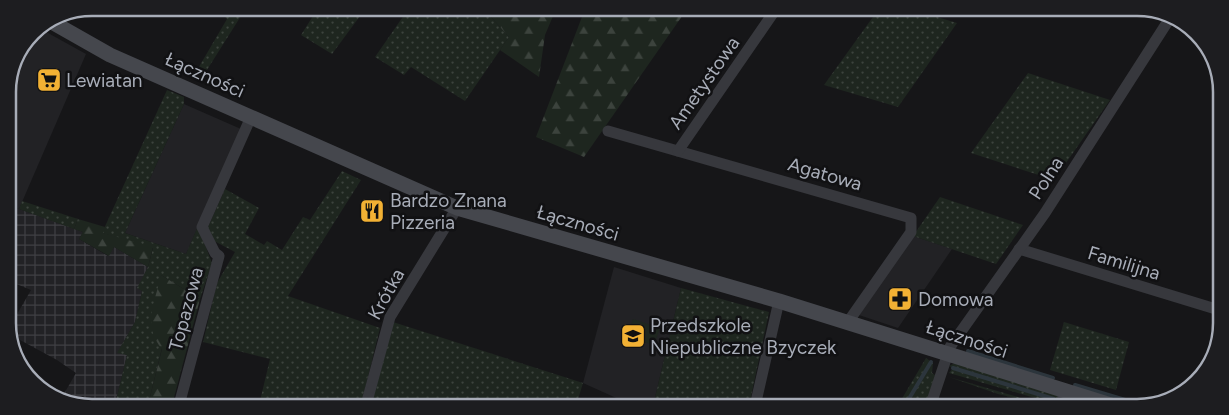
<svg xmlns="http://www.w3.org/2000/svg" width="1229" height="415" viewBox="0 0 1229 415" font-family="Figtree,sans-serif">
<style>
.built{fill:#222225}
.industrial{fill:url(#industrial-grid)}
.grass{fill:url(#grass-dots)}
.forest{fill:url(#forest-firs)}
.park{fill:#1e261f}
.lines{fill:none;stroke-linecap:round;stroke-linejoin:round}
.stream{stroke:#2c353c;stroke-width:4}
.street{stroke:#37383d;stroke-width:11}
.secondary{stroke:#45474d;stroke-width:15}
.labels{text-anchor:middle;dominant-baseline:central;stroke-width:5;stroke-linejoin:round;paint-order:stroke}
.street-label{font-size:19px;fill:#a8adb8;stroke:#111113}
.poi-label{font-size:19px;fill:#a8adb8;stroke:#111113;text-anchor:start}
.rim{fill:none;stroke:#a8adb8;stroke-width:2.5}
</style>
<defs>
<pattern id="industrial-grid" width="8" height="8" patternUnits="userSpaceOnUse" patternTransform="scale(1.25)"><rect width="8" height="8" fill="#222225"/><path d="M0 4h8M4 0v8" fill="none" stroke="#3f3f43"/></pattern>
<pattern id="grass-dots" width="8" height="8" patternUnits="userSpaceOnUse" patternTransform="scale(1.25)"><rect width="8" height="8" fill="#1e261f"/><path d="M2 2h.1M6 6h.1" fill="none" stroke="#3c433d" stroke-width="1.8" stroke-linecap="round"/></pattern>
<pattern id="forest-firs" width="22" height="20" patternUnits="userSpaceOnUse" patternTransform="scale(1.25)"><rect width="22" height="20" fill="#1e261f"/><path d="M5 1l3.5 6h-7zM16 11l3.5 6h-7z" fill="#3c433d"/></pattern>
</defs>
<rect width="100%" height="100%" fill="#161618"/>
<!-- built -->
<g class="built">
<polygon points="39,28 86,54 19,209 8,205 8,87 33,32"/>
<polygon points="184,104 241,129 186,254 125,233"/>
<polygon points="913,236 952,249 898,328 859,315"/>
<polygon points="614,267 681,288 653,406 634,406 583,383"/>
</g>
<!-- industrial -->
<polygon class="industrial" points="8,205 83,232 79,239 108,256 114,247 148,267 138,288 142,291 135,322 118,352 127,355 115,405 70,405 61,399 76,373 57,360 9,334 9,328 31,290 9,281"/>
<!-- grass -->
<g class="grass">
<polygon points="217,8 246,8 200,81 193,77 227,19 225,17 227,14"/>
<polygon points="318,8 366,8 332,54 301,35"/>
<polygon points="409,8 484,9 509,37 465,101 411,67 404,75 375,57"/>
<polygon points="878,10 914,10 957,23 898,107 824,85"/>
<polygon points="1028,73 1110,100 1054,180 971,153"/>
<polygon points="167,90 184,97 184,104 125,233 186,254 198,226 212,263 200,299 161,275 158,343 162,348 148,405 115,405 127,355 117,353 135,322 142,291 137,288 148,267 153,248 102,233"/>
<polygon points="342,171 361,180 288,296 380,328 361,405 259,405 270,359 203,342 217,283 235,252 214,241 208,227 225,189 259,208 245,234 264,245 267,241 282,250 303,217 310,220"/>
<polygon points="940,197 1023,225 996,264 913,236"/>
<polygon points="22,201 78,219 74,229 19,209"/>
<polygon points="681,288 769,312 749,406 653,406"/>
<polygon points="393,322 583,383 576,406 393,405 383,401 381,405 371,405"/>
<polygon points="1064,322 1129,342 1116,390 1050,370"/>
<polygon points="926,358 933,363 932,373 935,375 925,407 897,407"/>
<polygon points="955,363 1058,395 1056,404 949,373 953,368 949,366"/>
<polygon points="949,377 1052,407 998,394"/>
</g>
<!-- forest -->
<g class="forest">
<polygon points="484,9 556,9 545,35 539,77 500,50 509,37"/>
<polygon points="585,9 687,9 584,157 536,137"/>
<polygon points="78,219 105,227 103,233 153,247 148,267 114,247 109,256 79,239 83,232 74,229"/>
<path d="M161 275 200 299 172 405H148L162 349C142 325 155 303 161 275Z"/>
</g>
<!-- park -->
<polygon class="park" points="633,319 660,328 654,345 628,337"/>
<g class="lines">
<!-- stream -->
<g class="stream">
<polyline points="968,351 1053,378"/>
<polyline points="953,368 1054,399"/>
<polyline points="1075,385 1142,405"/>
<polyline points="1070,404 1081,407"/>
<polyline points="904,407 931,362"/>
</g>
<!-- street -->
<g class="street">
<polyline points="608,131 911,218 911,232 848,322"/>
<polyline points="678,151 776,9"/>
<polyline points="1019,249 1219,310"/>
<polyline points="179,405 219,256 215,253 202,227 251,117"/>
<polyline points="366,405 390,317 457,208"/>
<polyline points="755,406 779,301"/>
<polyline points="930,407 950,347 1045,213 1170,18"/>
<polyline points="1060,407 1065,391"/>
</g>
<!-- secondary -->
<polyline class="secondary" points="50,21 110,55 457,208 779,301 1117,407"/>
</g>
<!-- icons -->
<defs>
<symbol id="supermarket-square" viewBox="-11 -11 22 22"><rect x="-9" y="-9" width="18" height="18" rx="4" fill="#f2b134" stroke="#111113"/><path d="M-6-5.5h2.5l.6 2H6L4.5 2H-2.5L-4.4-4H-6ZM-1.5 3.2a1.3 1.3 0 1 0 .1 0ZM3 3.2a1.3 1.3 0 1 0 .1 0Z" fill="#111"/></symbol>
<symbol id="restaurant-square" viewBox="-11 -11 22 22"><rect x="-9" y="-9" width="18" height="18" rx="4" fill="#f2b134" stroke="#111113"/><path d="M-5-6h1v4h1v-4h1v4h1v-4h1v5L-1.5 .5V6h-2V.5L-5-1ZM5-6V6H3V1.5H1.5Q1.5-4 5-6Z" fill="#111"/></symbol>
<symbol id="pharmacy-square" viewBox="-11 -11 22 22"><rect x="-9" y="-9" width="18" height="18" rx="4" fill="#f2b134" stroke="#111113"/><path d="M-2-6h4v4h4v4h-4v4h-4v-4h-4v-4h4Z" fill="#111"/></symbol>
<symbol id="school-square" viewBox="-11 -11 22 22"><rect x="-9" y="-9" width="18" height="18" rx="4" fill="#f2b134" stroke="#111113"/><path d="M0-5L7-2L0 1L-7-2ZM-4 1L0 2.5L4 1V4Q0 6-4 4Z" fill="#111"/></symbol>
</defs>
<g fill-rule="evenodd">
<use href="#supermarket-square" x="35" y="66" width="28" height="28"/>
<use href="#restaurant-square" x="358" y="197" width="28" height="28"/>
<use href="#pharmacy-square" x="886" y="285" width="28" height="28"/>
<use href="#school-square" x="619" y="322" width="28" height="28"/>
</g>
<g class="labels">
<!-- street labels -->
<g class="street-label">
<text transform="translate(205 75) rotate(24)">Łączności</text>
<text transform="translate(704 83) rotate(-55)">Ametystowa</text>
<text transform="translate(825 174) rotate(16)">Agatowa</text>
<text transform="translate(1046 178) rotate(-57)">Polna</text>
<text transform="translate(578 223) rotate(16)">Łączności</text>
<text transform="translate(1124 263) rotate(17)">Familijna</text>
<text transform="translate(386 294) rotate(-61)">Krótka</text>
<text transform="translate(186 309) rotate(-75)">Topazowa</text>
<text transform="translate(967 339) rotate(18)">Łączności</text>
</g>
<!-- poi labels -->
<g class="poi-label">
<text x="66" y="80">Lewiatan</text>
<text x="390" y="200">Bardzo Znana<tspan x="390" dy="22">Pizzeria</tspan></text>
<text x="918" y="299">Domowa</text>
<text x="650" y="325">Przedszkole<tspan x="650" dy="22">Niepubliczne Bzyczek</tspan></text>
</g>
</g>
<!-- crop -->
<path d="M0 0H1229V415H0ZM92 16H1137A76 76 0 0 1 1213 92V323A76 76 0 0 1 1137 399H92A76 76 0 0 1 16 323V92A76 76 0 0 1 92 16Z" fill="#1d1d20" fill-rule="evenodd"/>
<path class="rim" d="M92 16H1137A76 76 0 0 1 1213 92V323A76 76 0 0 1 1137 399H92A76 76 0 0 1 16 323V92A76 76 0 0 1 92 16Z"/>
</svg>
